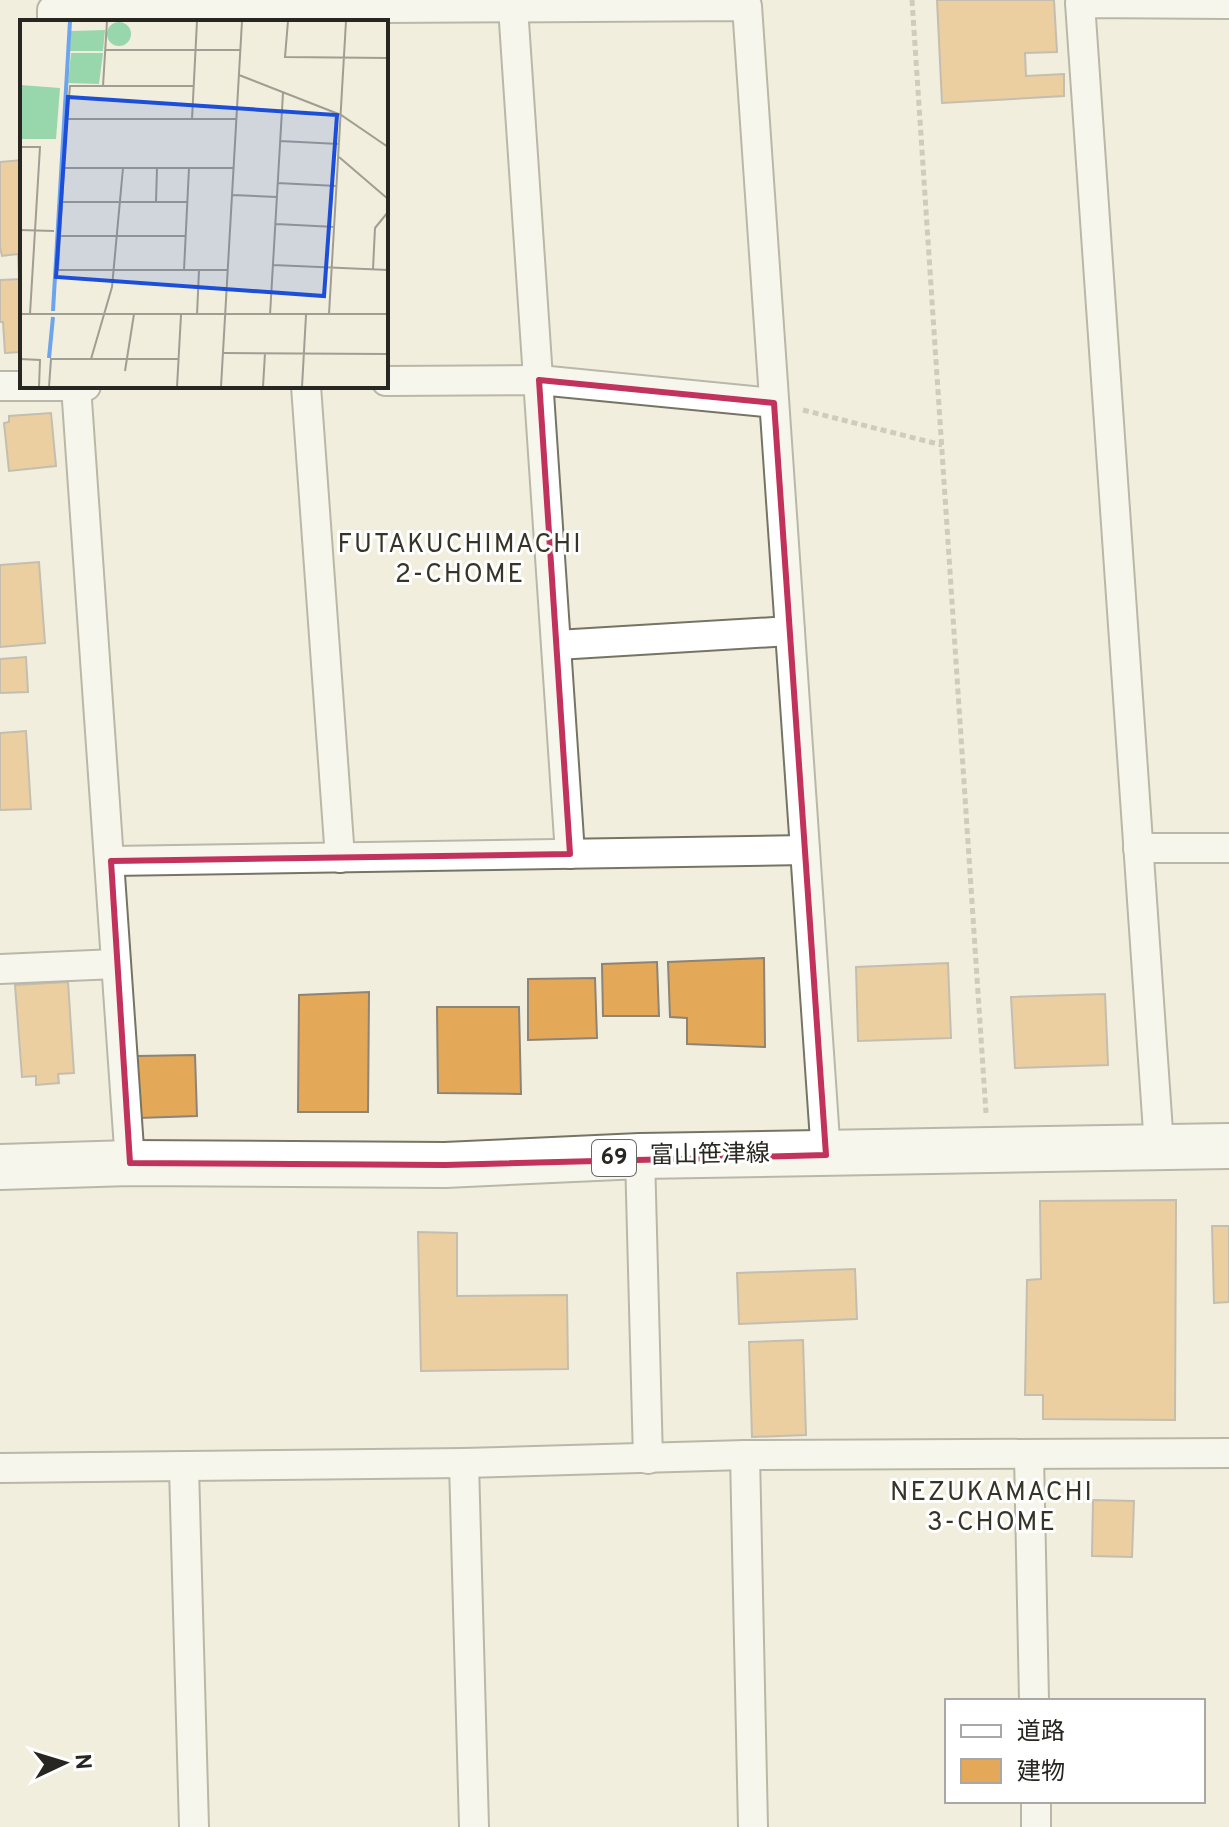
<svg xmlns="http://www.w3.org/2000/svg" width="1229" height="1827" viewBox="0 0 1229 1827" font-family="Overpass,'Noto Sans JP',sans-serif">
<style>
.building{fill:#e4a958;stroke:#8d8376;stroke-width:2}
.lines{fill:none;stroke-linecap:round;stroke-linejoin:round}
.street-casing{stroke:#767465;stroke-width:32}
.primary-casing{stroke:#767465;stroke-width:48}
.path{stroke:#a4a296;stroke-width:5;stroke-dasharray:6 4;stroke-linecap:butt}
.street{stroke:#fff;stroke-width:28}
.primary{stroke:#fff;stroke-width:44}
.marked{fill:none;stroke:#c1325c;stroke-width:6;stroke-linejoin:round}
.labels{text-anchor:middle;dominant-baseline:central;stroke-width:6;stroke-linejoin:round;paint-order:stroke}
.shield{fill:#fff;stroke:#686763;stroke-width:2}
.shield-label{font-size:22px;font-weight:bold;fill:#272620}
.street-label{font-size:24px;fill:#272620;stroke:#fff}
.neighbourhood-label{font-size:26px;letter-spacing:2px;fill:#363427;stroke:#fff}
.inset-river{fill:none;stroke:#6da4eb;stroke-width:4}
.inset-road{fill:none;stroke:#a09e92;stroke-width:2}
.view{fill:#1d4ed8;fill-opacity:0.15;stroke:#1d4ed8;stroke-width:4}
.inset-edge{fill:none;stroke:#272620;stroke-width:4}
</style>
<rect width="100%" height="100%" fill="#f1eede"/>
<!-- building -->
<g class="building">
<polygon points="937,0 1054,0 1057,52 1025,53 1026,76 1064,74 1064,96 942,103"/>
<polygon points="22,160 22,277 19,277 18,254 2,256 0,247 0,162"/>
<polygon points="22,279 22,358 21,358 21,352 5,353 3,322 0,322 0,280"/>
<polygon points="51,413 56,466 9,471 4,423 9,422 9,416"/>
<polygon points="39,562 45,643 0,647 0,565"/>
<polygon points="26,657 28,692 0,693 0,659"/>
<polygon points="26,731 31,809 0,810 0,733"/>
<polygon points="764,958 765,1047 687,1044 687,1018 670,1017 668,962"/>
<polygon points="657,962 659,1016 603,1016 602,964"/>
<polygon points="948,963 951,1038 858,1041 856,967"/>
<polygon points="595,978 597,1038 528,1040 528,979"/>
<polygon points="68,982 74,1073 58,1074 59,1083 36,1085 36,1076 22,1077 15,985"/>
<polygon points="369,992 368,1112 298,1112 299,995"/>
<polygon points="1105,994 1108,1065 1015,1068 1011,997"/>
<polygon points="437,1007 519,1007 521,1094 438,1093"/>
<polygon points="195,1055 197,1116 139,1118 137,1056"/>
<polygon points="1176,1200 1175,1420 1043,1419 1043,1395 1025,1395 1027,1280 1041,1279 1040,1201"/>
<polygon points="1212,1226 1229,1226 1229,1302 1214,1303"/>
<polygon points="418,1232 457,1233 457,1296 567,1295 568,1369 421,1371"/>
<polygon points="855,1269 857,1319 739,1324 737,1273"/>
<polygon points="803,1340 806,1435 752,1437 749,1342"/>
<polygon points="1093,1500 1134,1501 1132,1557 1092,1556"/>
</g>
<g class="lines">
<defs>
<g id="street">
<polyline points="513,7 570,854"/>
<polyline points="52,22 52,10 747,6 826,1155"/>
<polyline points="386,381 539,380 774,403"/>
<polyline points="0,386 86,386"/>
<polyline points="76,386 130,1163"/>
<polyline points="306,386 340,858"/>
<polyline points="557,645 790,631"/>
<polyline points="1138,848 1229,848"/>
<polyline points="111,861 805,850"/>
<polyline points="0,969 116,964"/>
<polyline points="1159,1146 1080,3 1229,4"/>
<polyline points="640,1156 648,1459"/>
<polyline points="745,1455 753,1827"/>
<polyline points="1029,1455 1034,1701"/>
<polyline points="464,1463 474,1827"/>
<polyline points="0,1468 464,1463 745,1455 1229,1453"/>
<polyline points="184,1468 194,1827"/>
<polyline points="1036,1801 1036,1827"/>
</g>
<polyline id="primary" points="0,1167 130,1163 445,1165 640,1156 1229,1146"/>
</defs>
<!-- street casing -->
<use href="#street" class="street-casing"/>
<!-- primary casing -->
<use href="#primary" class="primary-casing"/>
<!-- path -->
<g class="path">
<polyline points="912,0 986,1113"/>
<polyline points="803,410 942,445"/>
</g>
<!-- street -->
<use href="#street" class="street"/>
<!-- primary -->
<use href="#primary" class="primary"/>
</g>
<!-- marked area -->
<path d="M0 0H1229V1827H0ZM539 380 774 403 826 1155 445 1165 130 1163 111 861 570 854Z" fill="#f1eede" fill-opacity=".55" fill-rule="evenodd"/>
<path class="marked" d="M539 380 774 403 826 1155 445 1165 130 1163 111 861 570 854Z"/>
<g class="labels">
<!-- shield labels -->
<rect class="shield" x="592" y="1140" width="44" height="36" rx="6"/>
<g class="shield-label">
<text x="614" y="1158">69</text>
</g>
<!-- street labels -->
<g class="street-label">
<text transform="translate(710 1156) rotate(-1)">富山笹津線</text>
</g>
<!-- neighbourhood labels -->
<g class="neighbourhood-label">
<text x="460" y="545">FUTAKUCHIMACHI<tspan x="460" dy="30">2-CHOME</tspan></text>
<text x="992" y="1493">NEZUKAMACHI<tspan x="992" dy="30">3-CHOME</tspan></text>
</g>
</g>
<!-- overview -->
<g transform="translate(20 20)">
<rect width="368" height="368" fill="#f1eede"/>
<path d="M87 14a12 12 0 1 1 24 0a12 12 0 1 1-24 0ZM85 10 83 31H50L51 11ZM51 33H83L79 64 48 63ZM0 65 40 68 36 119H0Z" fill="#98d6ab"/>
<path class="inset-river" d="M33 291 50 1M29 338 33 297"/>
<path class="inset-road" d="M87 1 83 66H50L47 99H216M268 1 265 37 368 38M85 30H220M219 55 321 95 368 127M83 66H174M172 99 177 1M260 121 319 124M0 127H20L10 294M319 137 368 179M257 163 317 166M212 175 257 177M42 182H167M136 182 137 148M256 204 315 207M0 210 34 211M40 216H165M253 245 368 250M353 249 355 208 368 192M164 250 169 148M208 250H38L44 148H214M0 294H368M309 294 326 1M177 295 179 250M250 295 263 73M204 333 368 334M0 339 20 340 19 367M71 339 92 267 103 148M105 351 114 294M29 367 31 339H158M157 367 161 295M201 367 222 1M243 367 245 333M282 367 286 295"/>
<path class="view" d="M48 77 317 95 304 276 36 257Z"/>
<rect width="368" height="368" class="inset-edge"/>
</g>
<!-- legend -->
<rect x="945" y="1699" width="260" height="104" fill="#ffffff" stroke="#a9a8a6" stroke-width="2"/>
<rect x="961" y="1725" width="40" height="12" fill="#ffffff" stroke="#a9a8a6" stroke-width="2"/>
<text x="1017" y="1739" font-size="24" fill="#272620">道路</text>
<rect x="961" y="1759" width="40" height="24" fill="#e4a958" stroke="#a9a8a6" stroke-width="2"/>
<text x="1017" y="1779" font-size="24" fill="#272620">建物</text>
<!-- north arrow -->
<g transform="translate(64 1763) rotate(86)" stroke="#ffffff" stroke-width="6" paint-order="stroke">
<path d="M0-6L14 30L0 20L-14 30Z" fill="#272620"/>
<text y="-12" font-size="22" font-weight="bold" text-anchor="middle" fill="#272620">N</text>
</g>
</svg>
